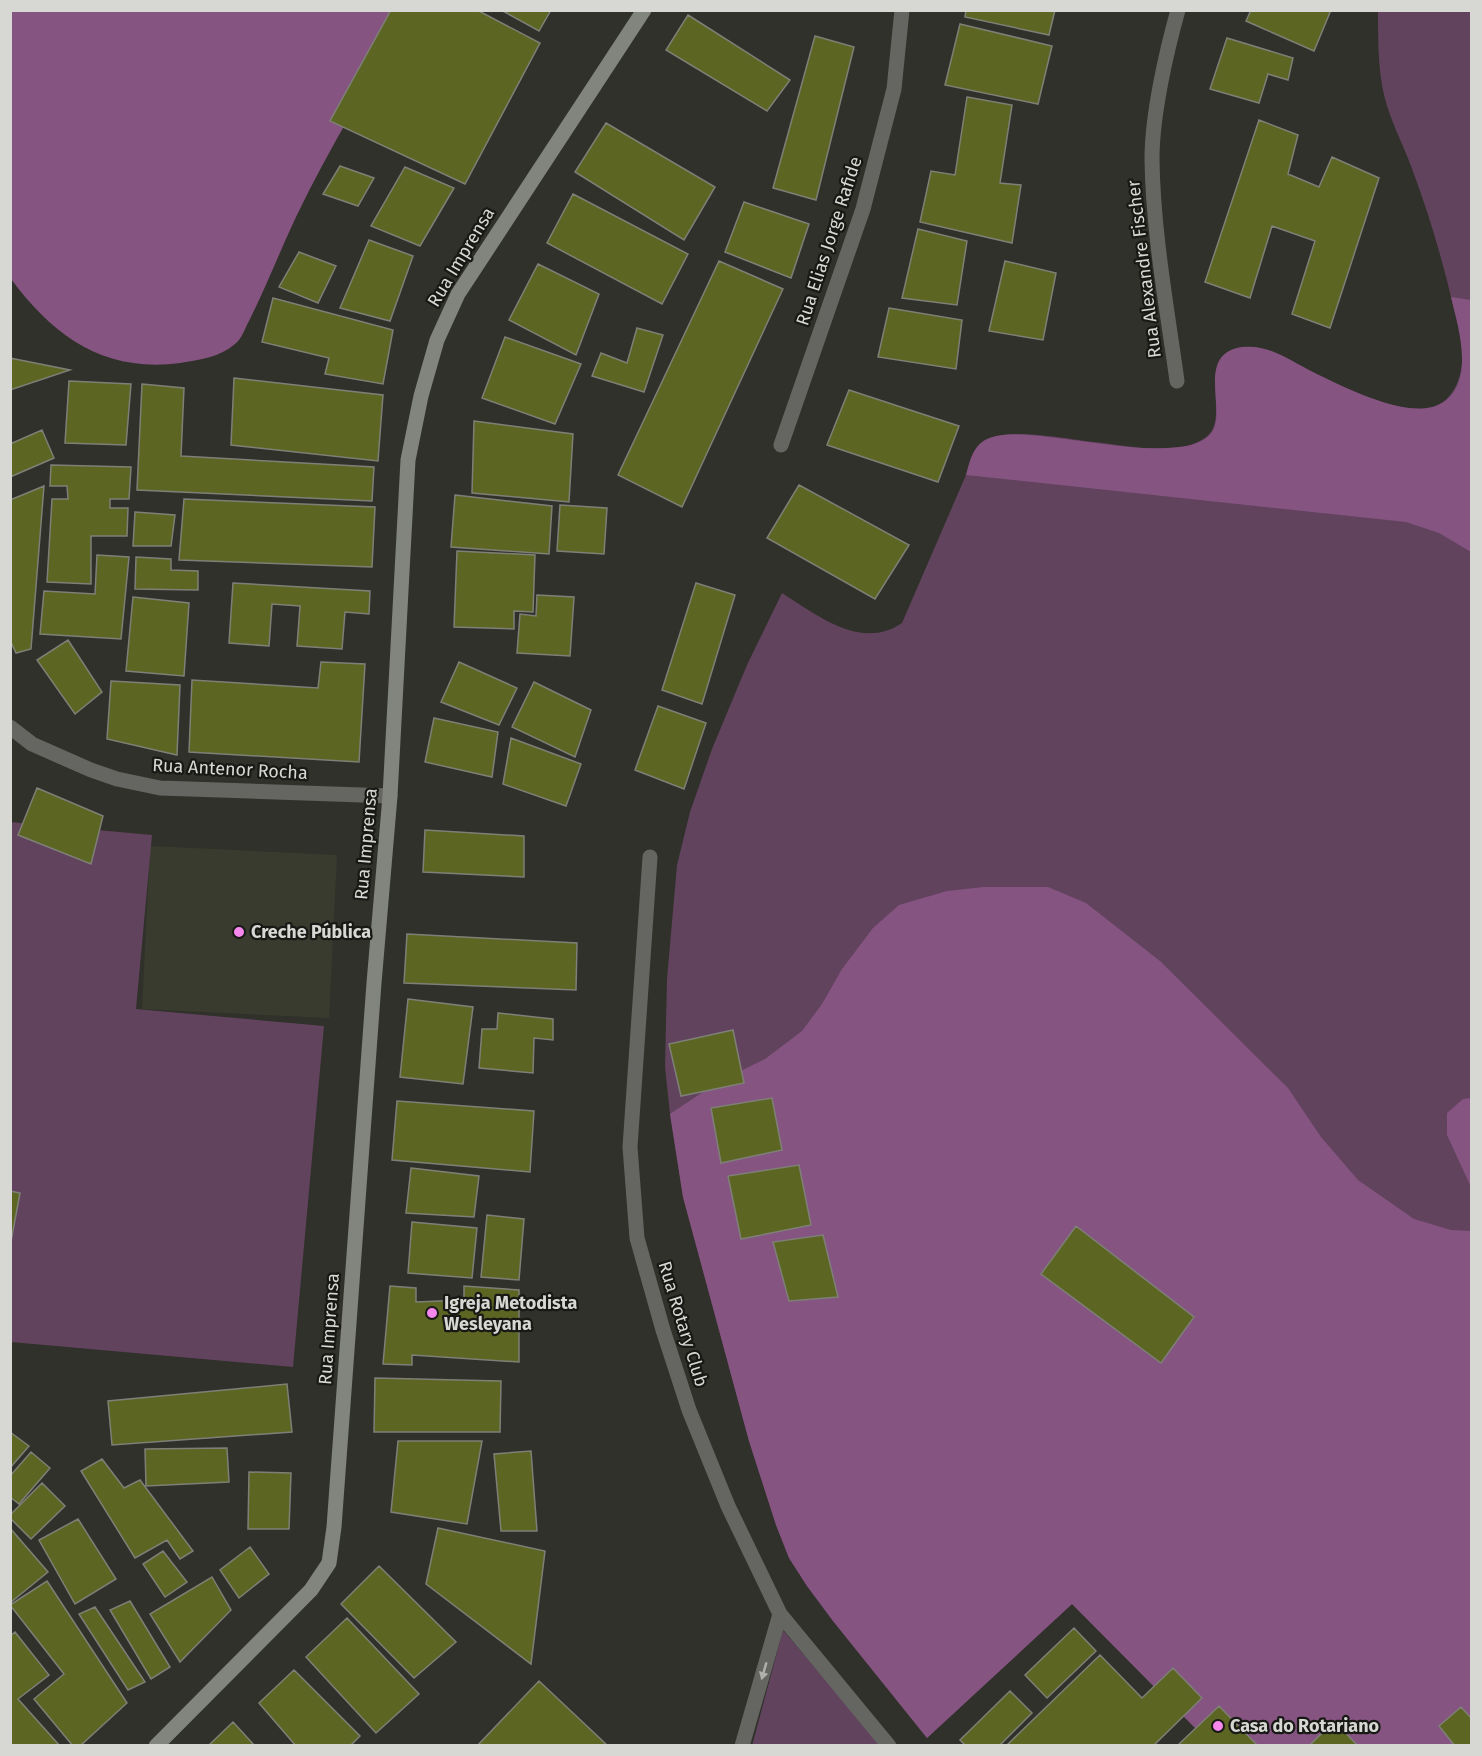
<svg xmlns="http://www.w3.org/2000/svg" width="1482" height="1756" viewBox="0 0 1482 1756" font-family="'Fira Sans',sans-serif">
  <rect width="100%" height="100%" fill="#30312a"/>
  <path fill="#393b2e" d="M 150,846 L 337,855 L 329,1018 L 142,1009 Z"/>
  <path fill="#61435e" d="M 1378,11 L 1471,11 L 1472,1733 L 1212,1745 L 1072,1604 L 927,1738 L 833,1621 L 807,1586 L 789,1558 L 776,1525 L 749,1441 L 683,1197 L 670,1114 L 665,1067 L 667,979 L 677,865 L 690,812 L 712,749 L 747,665 L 782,593 C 817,615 861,651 902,623 L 966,475 C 969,464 971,452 980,444 C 1003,425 1066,439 1094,442 C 1126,445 1179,458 1206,437 C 1234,417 1188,347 1250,347 C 1272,347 1291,361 1310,371 C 1337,385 1393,411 1423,409 C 1456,407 1465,371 1462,344 C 1461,331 1456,318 1453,305 C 1442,258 1428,211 1411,166 C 1402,142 1390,120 1384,95 C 1378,69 1378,38 1378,11 Z
    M 10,822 L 152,835 L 136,1009 L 324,1026 L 293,1367 L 11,1342 Z
    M 783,1630 L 880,1745 L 752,1746 Z"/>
  <path fill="#855481" d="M 11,11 L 411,11 C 372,79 330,146 296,217 C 280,251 266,287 249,321 C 245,328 242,339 235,344 C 220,357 200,360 180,363 C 105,373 54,337 11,279 Z
    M 1451,297 L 1471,300 L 1471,552 L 1439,533 L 1406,522 L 966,475 C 970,462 972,448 985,440 C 1003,431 1029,435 1048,437 C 1091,441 1136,452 1179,447 C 1190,446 1205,442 1212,432 C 1227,410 1195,354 1242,347 C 1269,344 1290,361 1313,372 C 1344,387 1410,422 1442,403 C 1476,382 1458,327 1451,297 Z
    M 984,887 L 1048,887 L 1086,903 L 1160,961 L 1288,1088 L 1321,1137 L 1358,1180 L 1414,1219 L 1451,1230 L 1471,1231 L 1471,1733 L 1457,1746 L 1212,1745 L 1072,1604 L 927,1738 L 833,1621 L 807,1586 L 789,1558 L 776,1525 L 749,1441 L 683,1197 L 670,1114 L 718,1082 L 765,1059 L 802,1031 L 822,1004 L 842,969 L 873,928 L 899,905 L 947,891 Z
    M 1471,1098 L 1472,1098 L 1471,1187 L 1447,1135 L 1447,1113 L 1463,1099 Z"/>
  <path fill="#5d6522" stroke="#7e8077" stroke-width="1.5" d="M 391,10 L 477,10 L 540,43 L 465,184 L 330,121 Z
    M 501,10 L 551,10 L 539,31 Z
    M 966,10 L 1055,10 L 1049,35 L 965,17 Z
    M 1251,10 L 1331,10 L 1314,51 L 1246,21 Z
    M 688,15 L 790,80 L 767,111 L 666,50 Z
    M 960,24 L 1052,46 L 1038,104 L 945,85 Z
    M 815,36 L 854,47 L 816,200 L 773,188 Z
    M 1227,38 L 1293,58 L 1288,80 L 1268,74 L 1259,103 L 1210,89 Z
    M 967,97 L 1012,105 L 1000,183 L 1021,185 L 1012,243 L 920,222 L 931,171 L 955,175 Z
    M 1259,120 L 1298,135 L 1288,174 L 1319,187 L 1332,157 L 1379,178 L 1330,328 L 1292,314 L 1315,241 L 1272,226 L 1250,298 L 1205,282 Z
    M 606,123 L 715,187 L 684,240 L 575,172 Z
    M 340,166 L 374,178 L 358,206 L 323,194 Z
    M 405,167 L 454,188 L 420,246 L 371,226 Z
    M 573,194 L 688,254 L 662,304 L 547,243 Z
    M 744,202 L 809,224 L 791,278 L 725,252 Z
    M 918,229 L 967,241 L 957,305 L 902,298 Z
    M 369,240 L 413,256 L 390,321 L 340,308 Z
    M 299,252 L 336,266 L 318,303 L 279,287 Z
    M 719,261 L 783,289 L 682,507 L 618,475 Z
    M 1005,261 L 1056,273 L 1043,340 L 989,331 Z
    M 538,264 L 599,294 L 576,355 L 509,320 Z
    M 273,298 L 393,330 L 383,384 L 325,374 L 329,358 L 262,342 Z
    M 889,308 L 962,320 L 956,369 L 878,357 Z
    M 637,328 L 663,335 L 644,392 L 592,376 L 601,353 L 627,363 Z
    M 505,337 L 581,364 L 555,424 L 482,398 Z
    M 10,358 L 70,370 L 10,390 Z
    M 234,378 L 383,395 L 378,461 L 231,445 Z
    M 69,381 L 131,384 L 126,445 L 65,443 Z
    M 142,384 L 184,388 L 181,456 L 374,467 L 372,501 L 137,490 Z
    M 849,390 L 959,426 L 938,482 L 827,445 Z
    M 474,421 L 573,434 L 569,502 L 472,493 Z
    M 42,430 L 54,458 L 10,477 L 10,444 Z
    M 51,465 L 131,467 L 129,499 L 110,499 L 110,508 L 128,508 L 127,536 L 91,536 L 91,584 L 47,582 L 52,499 L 68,499 L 67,486 L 50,486 Z
    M 799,485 L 909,545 L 875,599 L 767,538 Z
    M 44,486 L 31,649 L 16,653 L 10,640 L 10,500 Z
    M 455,495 L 552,506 L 549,554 L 451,547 Z
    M 184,499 L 375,507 L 372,567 L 179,560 Z
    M 560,505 L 607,508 L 604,554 L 557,551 Z
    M 135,512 L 175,515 L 171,546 L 133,546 Z
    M 457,551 L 535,555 L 533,612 L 514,611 L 514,629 L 454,627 Z
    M 97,555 L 129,557 L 121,639 L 40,634 L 44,591 L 95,594 Z
    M 136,557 L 171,559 L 171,570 L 198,571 L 198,590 L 135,589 Z
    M 233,583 L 370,591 L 369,614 L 345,612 L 342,649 L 297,646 L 300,606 L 272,604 L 269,646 L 229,643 Z
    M 696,583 L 735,595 L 702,704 L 662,690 Z
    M 537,595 L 574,597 L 570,656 L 517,653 L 520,614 L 536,616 Z
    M 133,597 L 189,603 L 184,676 L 126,671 Z
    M 68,640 L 102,692 L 75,714 L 37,660 Z
    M 321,662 L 365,664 L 359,762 L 189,752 L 192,680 L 318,688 Z
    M 459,662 L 517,688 L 499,725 L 441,702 Z
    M 111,681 L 180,685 L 177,755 L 107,739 Z
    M 534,682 L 591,710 L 575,757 L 512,727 Z
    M 658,706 L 706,723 L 684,789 L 635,770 Z
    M 434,718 L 498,732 L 492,777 L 425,762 Z
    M 511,738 L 581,764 L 566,806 L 503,784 Z
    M 37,788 L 103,816 L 91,864 L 18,835 Z
    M 425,830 L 524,836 L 524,877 L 423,872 Z
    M 407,934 L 577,943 L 576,990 L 404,983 Z
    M 408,999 L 473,1007 L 463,1084 L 400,1077 Z
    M 498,1013 L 553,1019 L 553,1040 L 534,1038 L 533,1073 L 479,1068 L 482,1029 L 497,1029 Z
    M 733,1030 L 744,1083 L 681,1096 L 669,1044 Z
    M 772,1098 L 782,1150 L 721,1163 L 711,1108 Z
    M 397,1101 L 534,1111 L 530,1172 L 392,1160 Z
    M 799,1165 L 811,1225 L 741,1239 L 728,1176 Z
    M 411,1168 L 479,1176 L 474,1217 L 406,1213 Z
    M 10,1191 L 20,1193 L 10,1247 Z
    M 487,1215 L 524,1219 L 519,1280 L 481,1277 Z
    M 412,1222 L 477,1228 L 472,1278 L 408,1273 Z
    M 1076,1226 L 1194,1317 L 1161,1363 L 1041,1274 Z
    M 823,1235 L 838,1297 L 789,1301 L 773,1242 Z
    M 390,1286 L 416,1288 L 416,1302 L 464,1300 L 464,1286 L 519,1290 L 519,1362 L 412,1355 L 412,1365 L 383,1364 Z
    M 375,1378 L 501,1381 L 500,1432 L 374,1432 Z
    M 287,1384 L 292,1432 L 112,1445 L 108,1401 Z
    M 10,1432 L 29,1446 L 10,1468 Z
    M 398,1441 L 482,1441 L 467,1524 L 391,1512 Z
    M 227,1448 L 229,1482 L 146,1486 L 145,1449 Z
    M 531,1451 L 537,1531 L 501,1531 L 494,1454 Z
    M 31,1452 L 50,1468 L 19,1504 L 10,1497 L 10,1476 Z
    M 102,1459 L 124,1488 L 140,1480 L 193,1551 L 180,1559 L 167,1540 L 135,1558 L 81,1471 Z
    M 249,1472 L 291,1473 L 289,1529 L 248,1529 Z
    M 42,1483 L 65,1506 L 31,1539 L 10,1518 L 10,1515 Z
    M 78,1519 L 116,1579 L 75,1604 L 39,1540 Z
    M 10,1528 L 48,1572 L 10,1603 Z
    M 438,1528 L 545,1551 L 531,1664 L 426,1584 Z
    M 250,1547 L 269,1574 L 239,1598 L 220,1570 Z
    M 163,1551 L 187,1582 L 165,1597 L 143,1564 Z
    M 379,1566 L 456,1642 L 414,1678 L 341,1604 Z
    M 212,1577 L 231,1610 L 180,1662 L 150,1614 Z
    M 47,1581 L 127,1703 L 80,1746 L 73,1746 L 34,1699 L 64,1674 L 10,1605 Z
    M 130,1601 L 170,1667 L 151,1679 L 110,1610 Z
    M 95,1607 L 145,1682 L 128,1690 L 79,1614 Z
    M 347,1618 L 419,1694 L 376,1733 L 306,1657 Z
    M 1074,1628 L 1096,1651 L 1047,1698 L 1025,1675 Z
    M 15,1632 L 49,1675 L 18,1699 L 60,1746 L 10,1746 L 10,1636 Z
    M 1100,1655 L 1142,1698 L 1173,1668 L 1202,1698 L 1153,1746 L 1006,1746 Z
    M 294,1670 L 360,1736 L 350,1746 L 296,1746 L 259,1703 Z
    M 539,1681 L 608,1746 L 477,1746 Z
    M 1010,1691 L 1032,1713 L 999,1746 L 966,1746 L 960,1740 Z
    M 1219,1706 L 1258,1746 L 1177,1746 Z
    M 1461,1707 L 1472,1719 L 1472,1746 L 1455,1746 L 1439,1726 Z
    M 1334,1721 L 1358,1746 L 1309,1746 Z
    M 233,1722 L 255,1746 L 208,1746 Z"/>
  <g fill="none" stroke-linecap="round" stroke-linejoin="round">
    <path stroke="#656662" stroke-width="15" d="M 1177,381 C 1167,308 1153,233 1152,159 C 1152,115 1166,53 1178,10
      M 781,445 L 863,209 L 894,89 L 902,10
      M 10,727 L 32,744 L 91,770 L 117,779 L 160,788 L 390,796
      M 650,857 L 630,1147 L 637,1238 L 663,1330 L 689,1410 L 728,1506 L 780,1614 L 889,1746
      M 742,1746 L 780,1614"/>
    <path stroke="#82847e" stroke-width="15" d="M 156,1746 L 311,1590 L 329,1563 L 334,1527 L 374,983 L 390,796 L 408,460 L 421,396 L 437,340 L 458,294 L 644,10"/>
  </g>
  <defs><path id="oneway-solid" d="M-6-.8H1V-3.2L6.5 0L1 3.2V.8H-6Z" transform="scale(1.5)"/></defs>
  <use fill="#afb0ac" href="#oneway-solid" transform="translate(764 1671) rotate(106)"/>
  <g fill="#f688ed" stroke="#181815" stroke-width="2">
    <circle cx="239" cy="932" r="6"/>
    <circle cx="432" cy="1313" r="6"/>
    <circle cx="1218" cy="1726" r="6"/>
  </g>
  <g text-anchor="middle" stroke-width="4.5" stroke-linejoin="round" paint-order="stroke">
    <g font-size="18" fill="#d7d8d4" stroke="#181815">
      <text transform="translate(829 241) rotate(-72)" y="6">Rua Elias Jorge Rafide</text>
      <text transform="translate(461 257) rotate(-59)" y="6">Rua Imprensa</text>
      <text transform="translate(1144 269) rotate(-97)" y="6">Rua Alexandre Fischer</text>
      <text transform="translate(230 769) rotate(3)" y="6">Rua Antenor Rocha</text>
      <text transform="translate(366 844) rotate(-85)" y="6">Rua Imprensa</text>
      <text transform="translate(683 1324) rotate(73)" y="6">Rua Rotary Club</text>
      <text transform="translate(329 1329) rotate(-86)" y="6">Rua Imprensa</text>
    </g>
    <g font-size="18" font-weight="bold" fill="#d7d8d4" stroke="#181815" text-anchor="start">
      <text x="251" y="938">Creche Pública</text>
      <text x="444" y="1309">Igreja Metodista<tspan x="444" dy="21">Wesleyana</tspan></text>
      <text x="1230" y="1732">Casa do Rotariano</text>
    </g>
  </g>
  <rect width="1482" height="1756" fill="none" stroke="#d7d8d4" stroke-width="24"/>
</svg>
